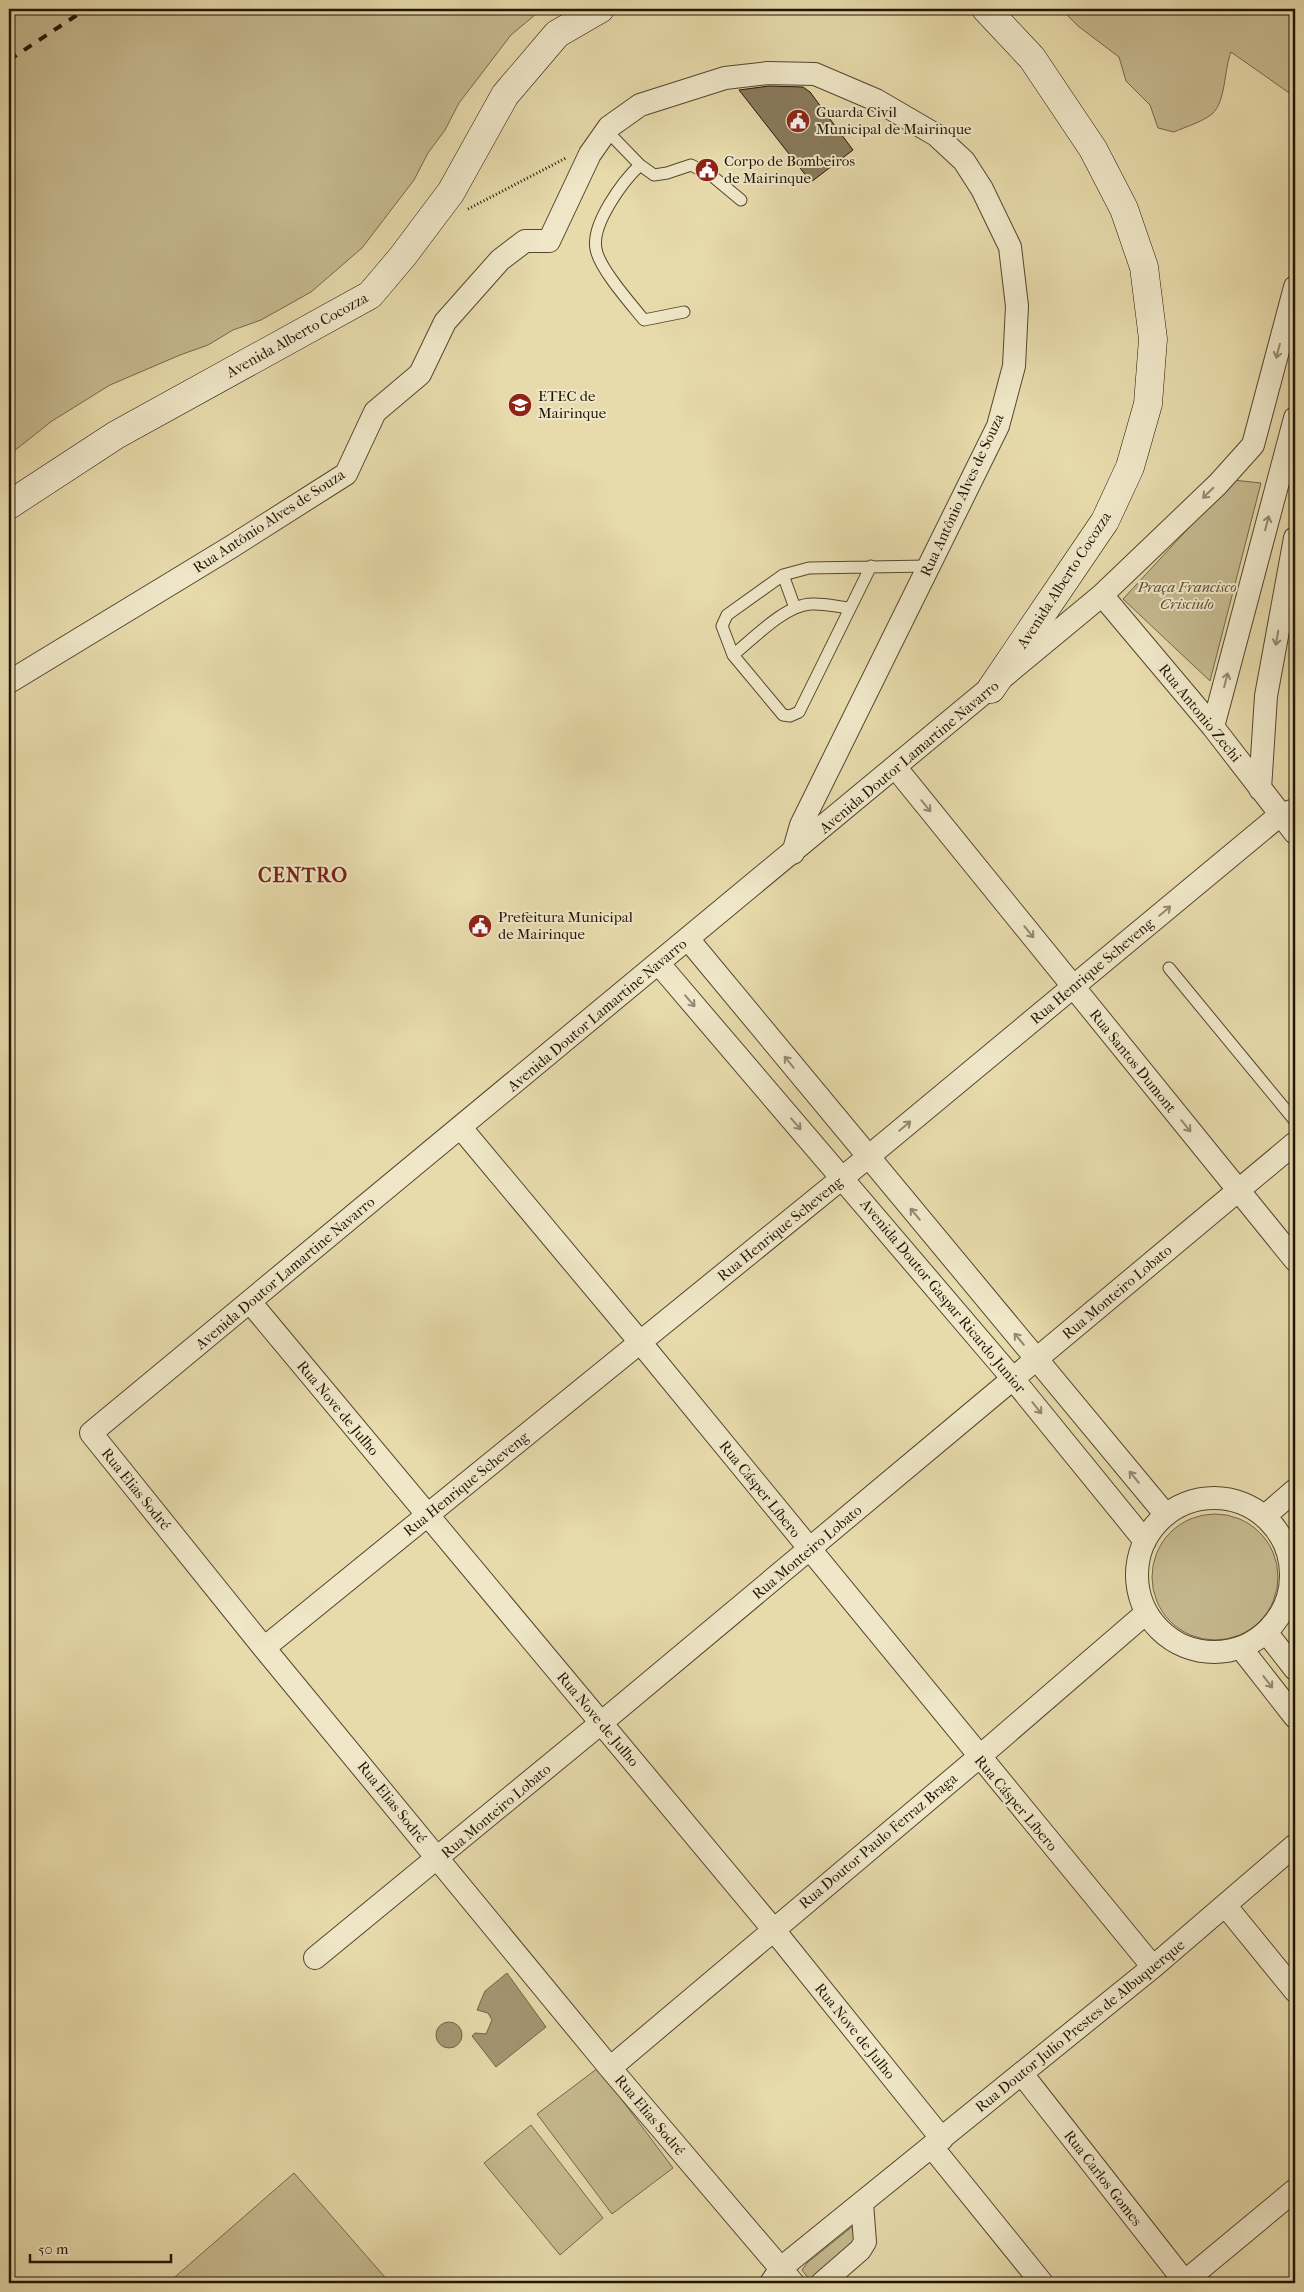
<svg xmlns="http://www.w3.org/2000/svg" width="1304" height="2292" viewBox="0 0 1304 2292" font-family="'IM FELL French Canon',serif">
  <rect width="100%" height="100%" fill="#e7daab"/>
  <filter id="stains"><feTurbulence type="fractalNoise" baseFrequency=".004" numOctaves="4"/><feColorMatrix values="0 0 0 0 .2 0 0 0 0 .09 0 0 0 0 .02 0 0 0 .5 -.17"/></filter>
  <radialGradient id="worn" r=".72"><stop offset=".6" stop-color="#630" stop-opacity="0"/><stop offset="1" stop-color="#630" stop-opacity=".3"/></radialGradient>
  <path fill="#c6b98f" stroke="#74674a" d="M 9,9 L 542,9 L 511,35 L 459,103 L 445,130 L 428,153 L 414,180 L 362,248 L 311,292 L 261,320 L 233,330 L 208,345 L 180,355 L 110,385 L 52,421 L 9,455 Z
    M 1061,9 L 1295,9 L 1295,97 L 1231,52 C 1224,69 1226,102 1212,114 C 1202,122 1185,127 1174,132 L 1158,128 L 1150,105 L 1126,81 L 1119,57 L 1078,26 Z
    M 1233,480 L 1261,483 L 1210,681 L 1123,599 Z
    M1152 1577a63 63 0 1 1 126 0a63 63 0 1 1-126 0Z
    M 598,2068 L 673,2168 L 612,2214 L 537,2114 Z
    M 531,2125 L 603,2218 L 560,2255 L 484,2163 Z
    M 294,2173 L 390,2283 L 168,2283 Z
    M 858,2222 L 857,2246 L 812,2283 L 802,2270 L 807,2263 Z"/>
  <path fill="#a49773" stroke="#706347" d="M 507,1973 L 546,2027 L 496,2067 L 472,2036 L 475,2033 L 486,2034 L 492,2020 L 488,2013 L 477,2010 L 485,1991 Z
    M436 2035a13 13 0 1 1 26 0a13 13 0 1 1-26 0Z"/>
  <path fill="#897b5c" stroke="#231506" d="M 769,86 L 803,87 L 810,92 L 853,150 L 811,182 L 739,90 Z"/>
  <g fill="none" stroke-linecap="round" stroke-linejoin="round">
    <g stroke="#54462f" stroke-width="13">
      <path id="lane" d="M 607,131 L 640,165 C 623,181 591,224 596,249 C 599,268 631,304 644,320 L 684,312
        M 640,165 L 654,175 L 667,173 L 691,165 L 711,175 L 741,200
        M 871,566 L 799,712 L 790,716 L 783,715 L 733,655 L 722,626 L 727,615 L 783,575 L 809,568 L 928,566
        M 783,575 L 795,608
        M 733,655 C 753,639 785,605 811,604 C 824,603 838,607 850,608
        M 1169,968 L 1295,1121"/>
    </g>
    <g stroke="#54462f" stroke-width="24">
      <path id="street" d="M 1102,595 L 1213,727 L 1295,833
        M 9,682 L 231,547 L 346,474 L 375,412 L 420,374 L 445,322 L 500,260 L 525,241 L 549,241 L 590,154 L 609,127 L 640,105 L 725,78 L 768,73 L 815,74 L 876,100 L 936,135 L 964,161 L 982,189 L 1010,247 L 1017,306 L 1014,366 L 998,426 L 801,825 L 793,853
        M 1213,727 L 1295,418
        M 896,768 L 1295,1260
        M 1260,789 L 1266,696 L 1295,538
        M 688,939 L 1166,1515
        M 659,964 L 1014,1380 L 1145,1541
        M 461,1128 L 640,1342 L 1153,1967
        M 250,1302 L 773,1929 L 942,2139
        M1137 1575a77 77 0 1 1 154 0a77 77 0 1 1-154 0Z
        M 1265,1516 L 1295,1490
        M 1266,1632 L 1295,1669
        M 264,1648 L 868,1157 L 1280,815 L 1295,810
        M 1241,1648 L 1295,1717
        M 1225,1905 L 1295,1991
        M 315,1958 L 601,1723 L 1295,1143
        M 610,2068 L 979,1757 L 1146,1613
        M 1022,2074 L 1185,2282
        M 932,2147 L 1042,2283
        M 771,2283 L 781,2268 L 1153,1967 L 1295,1845
        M 793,2283 L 610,2068 L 264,1648 L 91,1433 L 1102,595 L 1218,484 L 1253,445 L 1295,287
        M 822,2283 L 860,2250 L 865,2242 L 862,2203
        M 1183,2283 L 1295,2190"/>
    </g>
    <g stroke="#231506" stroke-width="29">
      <path id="secondary" d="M 986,9 L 1032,58 L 1093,149 L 1124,209 L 1144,267 L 1153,339 L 1148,404 L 1130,467 L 1105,521 L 991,689
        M 9,505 L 116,435 L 370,295 L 403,256 L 451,192 L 505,95 L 557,34 L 600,9"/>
    </g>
    <path stroke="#231506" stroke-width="3" stroke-dasharray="1 2.5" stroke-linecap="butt" d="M 468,209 L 566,158"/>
    <use href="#lane" stroke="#efe7c8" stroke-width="11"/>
    <use href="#street" stroke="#efe7c8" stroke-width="22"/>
    <use href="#secondary" stroke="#efe7c8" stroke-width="28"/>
    <path stroke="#231506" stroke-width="4" stroke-dasharray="9 9" stroke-linecap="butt" d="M 9,60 L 86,9"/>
  </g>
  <defs><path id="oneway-shaft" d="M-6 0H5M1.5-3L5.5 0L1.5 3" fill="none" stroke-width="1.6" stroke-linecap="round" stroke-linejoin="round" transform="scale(1.25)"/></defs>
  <g stroke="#938871">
    <use href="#oneway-shaft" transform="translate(1278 351) rotate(105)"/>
    <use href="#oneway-shaft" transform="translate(1208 493) rotate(136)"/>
    <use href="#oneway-shaft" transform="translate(1267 523) rotate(-75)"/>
    <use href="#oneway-shaft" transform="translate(1277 638) rotate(100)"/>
    <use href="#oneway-shaft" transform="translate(1226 680) rotate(-75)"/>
    <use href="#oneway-shaft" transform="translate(926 806) rotate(51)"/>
    <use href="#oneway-shaft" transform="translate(1165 911) rotate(-40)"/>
    <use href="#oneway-shaft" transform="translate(1029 932) rotate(51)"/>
    <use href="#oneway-shaft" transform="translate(690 1001) rotate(49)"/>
    <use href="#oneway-shaft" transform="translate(789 1062) rotate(-129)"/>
    <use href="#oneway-shaft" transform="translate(796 1124) rotate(49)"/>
    <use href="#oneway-shaft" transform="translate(905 1126) rotate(-40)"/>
    <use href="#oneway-shaft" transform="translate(1186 1126) rotate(51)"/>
    <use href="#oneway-shaft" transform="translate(915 1214) rotate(-130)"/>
    <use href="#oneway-shaft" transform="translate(1019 1339) rotate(-130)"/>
    <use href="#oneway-shaft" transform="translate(1037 1408) rotate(51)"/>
    <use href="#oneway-shaft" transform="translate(1134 1477) rotate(-130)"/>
    <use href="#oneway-shaft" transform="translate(1268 1682) rotate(52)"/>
  </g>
  <defs>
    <g id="civic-disc" transform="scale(1.25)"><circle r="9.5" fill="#8f2418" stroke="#efe7c8"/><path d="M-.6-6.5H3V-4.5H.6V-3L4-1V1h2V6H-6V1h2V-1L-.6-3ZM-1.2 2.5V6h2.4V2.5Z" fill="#fff"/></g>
    <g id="university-disc" transform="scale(1.25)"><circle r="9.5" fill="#8f2418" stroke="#efe7c8"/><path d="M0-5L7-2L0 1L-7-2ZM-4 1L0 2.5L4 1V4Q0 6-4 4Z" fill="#fff"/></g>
  </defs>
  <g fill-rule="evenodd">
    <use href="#civic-disc" x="798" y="121"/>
    <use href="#civic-disc" x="707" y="170"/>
    <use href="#university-disc" x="520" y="405"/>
    <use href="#civic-disc" x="480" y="926"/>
  </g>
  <g text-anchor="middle" stroke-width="4" stroke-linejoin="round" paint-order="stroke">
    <g font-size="15" fill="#231506" stroke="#efe7c8" text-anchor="start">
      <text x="816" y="117">Guarda Civil<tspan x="816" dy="17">Municipal de Mairinque</tspan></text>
      <text x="724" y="166">Corpo de Bombeiros<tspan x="724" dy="17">de Mairinque</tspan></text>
      <text x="538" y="401">ETEC de<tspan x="538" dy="17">Mairinque</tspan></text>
      <text x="498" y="922">Prefeitura Municipal<tspan x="498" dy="17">de Mairinque</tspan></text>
    </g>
    <g font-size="15" fill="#231506" stroke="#efe7c8">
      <text transform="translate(297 335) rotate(-29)" y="5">Avenida Alberto Cocozza</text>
      <text transform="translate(962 495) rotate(-65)" y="5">Rua Antônio Alves de Souza</text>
      <text transform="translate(269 521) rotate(-33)" y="5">Rua Antônio Alves de Souza</text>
      <text transform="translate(1064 580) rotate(-57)" y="5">Avenida Alberto Cocozza</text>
      <text transform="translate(1200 713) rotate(51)" y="5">Rua Antonio Zechi</text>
      <text transform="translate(909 757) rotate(-40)" y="5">Avenida Doutor Lamartine Navarro</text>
      <text transform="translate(1092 971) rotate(-40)" y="5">Rua Henrique Scheveng</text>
      <text transform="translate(597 1015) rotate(-40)" y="5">Avenida Doutor Lamartine Navarro</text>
      <text transform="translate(1133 1061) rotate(51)" y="5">Rua Santos Dumont</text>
      <text transform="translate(780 1229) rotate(-39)" y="5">Rua Henrique Scheveng</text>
      <text transform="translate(285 1273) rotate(-40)" y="5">Avenida Doutor Lamartine Navarro</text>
      <text transform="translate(1117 1292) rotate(-40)" y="5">Rua Monteiro Lobato</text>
      <text transform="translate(943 1296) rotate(50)" y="5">Avenida Doutor Gaspar Ricardo Junior</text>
      <text transform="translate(338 1408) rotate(50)" y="5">Rua Nove de Julho</text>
      <text transform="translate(466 1484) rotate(-39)" y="5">Rua Henrique Scheveng</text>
      <text transform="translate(136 1489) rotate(51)" y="5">Rua Elias Sodré</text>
      <text transform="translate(760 1489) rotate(51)" y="5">Rua Cásper Líbero</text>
      <text transform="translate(807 1552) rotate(-40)" y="5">Rua Monteiro Lobato</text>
      <text transform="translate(598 1719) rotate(50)" y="5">Rua Nove de Julho</text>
      <text transform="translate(392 1802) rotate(51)" y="5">Rua Elias Sodré</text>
      <text transform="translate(1016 1803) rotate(50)" y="5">Rua Cásper Líbero</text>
      <text transform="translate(496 1811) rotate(-40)" y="5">Rua Monteiro Lobato</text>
      <text transform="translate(878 1841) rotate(-40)" y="5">Rua Doutor Paulo Ferraz Braga</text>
      <text transform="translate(1080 2026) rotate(-39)" y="5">Rua Doutor Julio Prestes de Albuquerque</text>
      <text transform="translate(855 2031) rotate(51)" y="5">Rua Nove de Julho</text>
      <text transform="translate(650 2115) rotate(50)" y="5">Rua Elias Sodré</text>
      <text transform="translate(1103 2178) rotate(52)" y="5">Rua Carlos Gomes</text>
    </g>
    <g font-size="15" font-style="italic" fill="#5c4e36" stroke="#efe7c8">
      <text x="1187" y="592">Praça Francisco<tspan x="1187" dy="17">Crisciulo</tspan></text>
    </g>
    <g font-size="20" font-weight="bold" letter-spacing="1" fill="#7a1f14" stroke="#efe7c8">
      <text x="303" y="882">CENTRO</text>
    </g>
  </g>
  <rect width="1304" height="2292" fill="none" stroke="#e7daab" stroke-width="30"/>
  <rect x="10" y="10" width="1284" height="2272" fill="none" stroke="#231506" stroke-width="2.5"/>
  <rect x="15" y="15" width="1274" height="2262" fill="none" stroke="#231506"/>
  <path d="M30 2254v8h141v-8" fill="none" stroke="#231506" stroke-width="2.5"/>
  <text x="38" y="2254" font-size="15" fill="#231506" stroke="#efe7c8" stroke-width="4" paint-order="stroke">50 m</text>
  <rect width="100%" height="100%" filter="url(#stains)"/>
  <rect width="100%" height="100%" fill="url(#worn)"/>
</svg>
